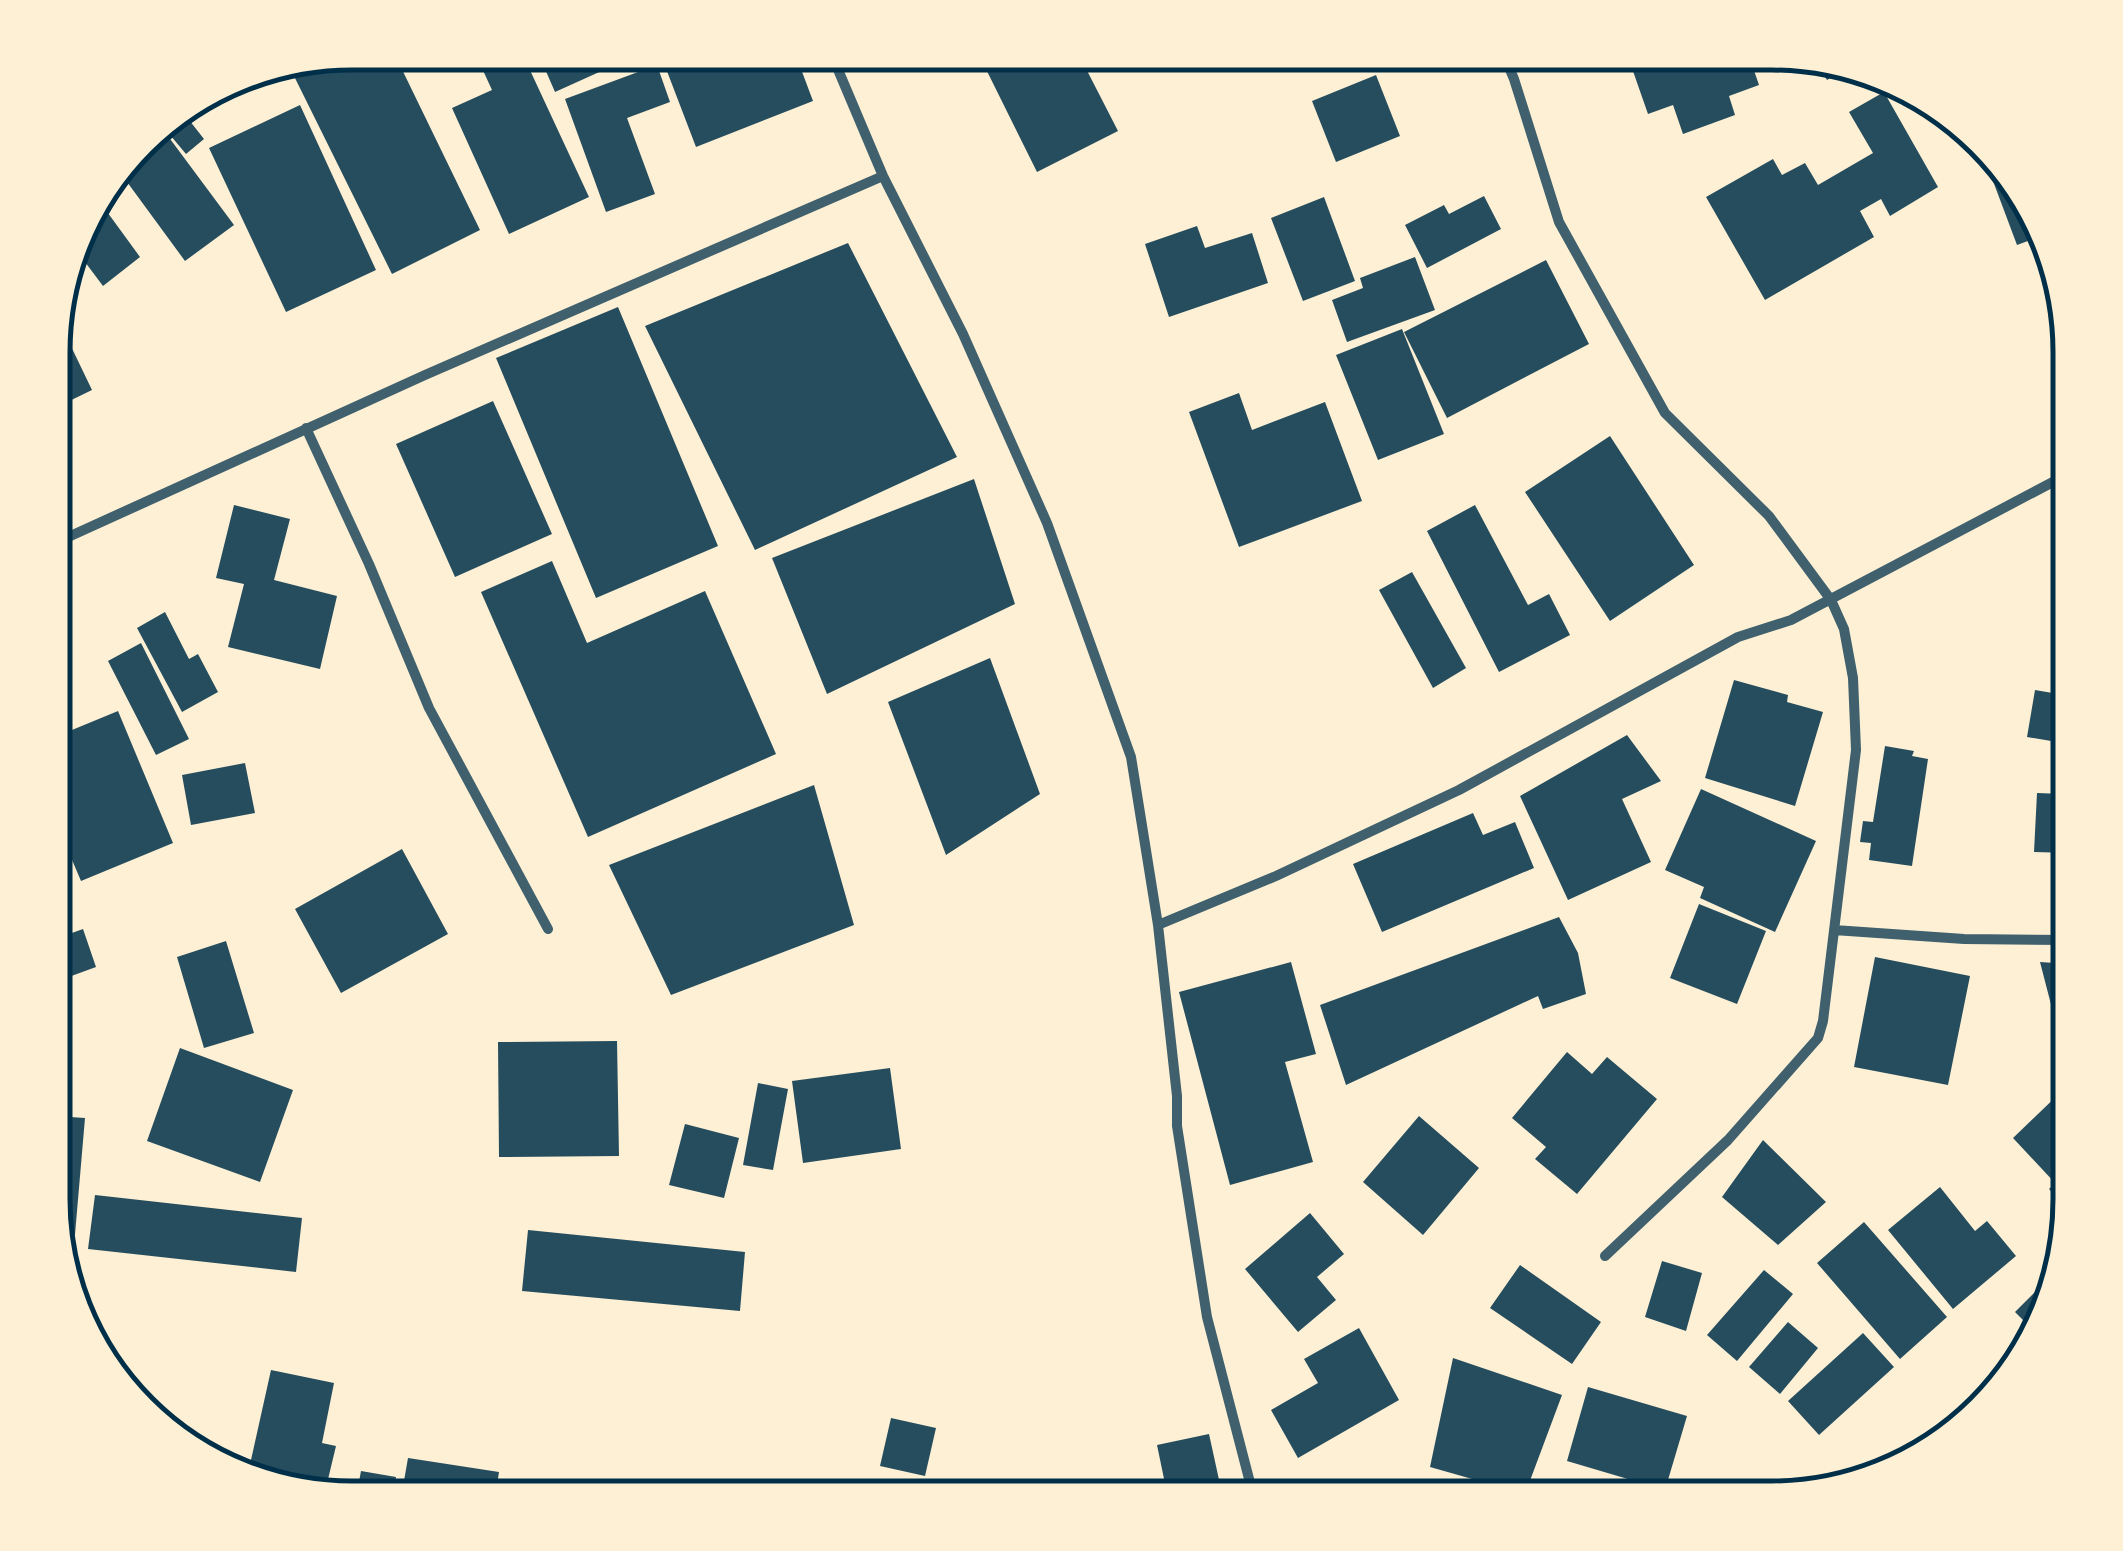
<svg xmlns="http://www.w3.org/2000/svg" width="2123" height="1551" viewBox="0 0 2123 1551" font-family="'Space Grotesk',sans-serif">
  <rect width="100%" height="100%" fill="#fdf0d5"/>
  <path fill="#264d5e" d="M 352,52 L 394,53 L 480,230 L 392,274 L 293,74 L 328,57 Z
    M 475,53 L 522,53 L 589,197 L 509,234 L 452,108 L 492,90 Z
    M 538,53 L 599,53 L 606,69 L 555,92 Z
    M 608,53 L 648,53 L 615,68 Z
    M 700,53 L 795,53 L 813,101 L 696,147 L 665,66 Z
    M 978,53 L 1078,53 L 1118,131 L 1037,172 Z
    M 1162,53 L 1205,53 L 1167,67 Z
    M 1748,53 L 1759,85 L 1729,96 L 1735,115 L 1683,134 L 1673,105 L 1648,114 L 1627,54 Z
    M 1814,59 L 1849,67 L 1827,80 Z
    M 657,65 L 670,102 L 627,118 L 655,194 L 606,212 L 565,99 Z
    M 267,67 L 194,114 L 190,106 L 255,69 Z
    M 1376,75 L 1400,136 L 1336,162 L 1312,101 Z
    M 1884,92 L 1938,187 L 1890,216 L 1881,199 L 1860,211 L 1874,237 L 1765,300 L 1706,197 L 1773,159 L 1782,175 L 1805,163 L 1818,185 L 1873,153 L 1849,112 Z
    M 300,105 L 376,270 L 286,312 L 209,148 Z
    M 182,111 L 204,139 L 186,154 L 160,123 Z
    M 159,124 L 234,225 L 185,261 L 119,171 Z
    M 1993,163 L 2039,219 L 2044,235 L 2017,245 L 1987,165 Z
    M 1484,196 L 1501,229 L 1427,268 L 1405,225 L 1444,205 L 1449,214 Z
    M 1324,197 L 1355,281 L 1303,301 L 1271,218 Z
    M 97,198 L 140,257 L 103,286 L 76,250 Z
    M 1197,226 L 1205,248 L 1252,233 L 1268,283 L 1169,317 L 1145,244 Z
    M 848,243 L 957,457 L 755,550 L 645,326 Z
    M 1415,257 L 1435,310 L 1347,342 L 1332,300 L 1363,288 L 1360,278 Z
    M 1546,260 L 1589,344 L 1447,418 L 1404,332 Z
    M 618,307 L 718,546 L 596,598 L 496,358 Z
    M 55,313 L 92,390 L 55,408 Z
    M 1402,329 L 1444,434 L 1378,460 L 1336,355 Z
    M 1239,393 L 1252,430 L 1325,402 L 1362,501 L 1239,547 L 1189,412 Z
    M 493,401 L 552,534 L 455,577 L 396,444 Z
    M 1610,436 L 1694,565 L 1610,621 L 1525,492 Z
    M 974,479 L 1015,604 L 827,694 L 772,558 Z
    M 234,505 L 290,519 L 274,580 L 337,596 L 320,669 L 228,647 L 244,584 L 216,578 Z
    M 1475,505 L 1528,605 L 1549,594 L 1570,635 L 1499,672 L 1427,531 Z
    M 552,561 L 587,643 L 705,591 L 776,754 L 588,837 L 481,592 Z
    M 1412,572 L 1466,668 L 1433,688 L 1379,590 Z
    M 165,612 L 189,659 L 198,654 L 218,692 L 182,712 L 137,628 Z
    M 141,643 L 189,739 L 156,755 L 108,661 Z
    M 990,658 L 1040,794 L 946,855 L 888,702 Z
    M 1734,680 L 1788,695 L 1787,702 L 1823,712 L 1795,806 L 1705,778 Z
    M 2035,690 L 2070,696 L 2070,758 L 2060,756 L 2063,743 L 2027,737 Z
    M 118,711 L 173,843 L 81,881 L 55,820 L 55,737 Z
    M 1627,735 L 1661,781 L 1622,799 L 1651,862 L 1568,900 L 1520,796 Z
    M 1885,746 L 1914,751 L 1912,756 L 1928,759 L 1912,866 L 1869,860 L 1871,843 L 1860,842 L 1863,821 L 1873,822 Z
    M 245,763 L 255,813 L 191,825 L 182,775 Z
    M 814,785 L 854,925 L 671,995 L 609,865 Z
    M 2062,787 L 2070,787 L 2070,853 L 2034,852 L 2037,793 L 2063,794 Z
    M 1701,789 L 1816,841 L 1775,932 L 1700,898 L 1704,887 L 1665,870 Z
    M 1473,813 L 1483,835 L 1515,822 L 1534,868 L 1382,932 L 1353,864 Z
    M 402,849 L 448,934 L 341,993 L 295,909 Z
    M 1699,904 L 1766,931 L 1737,1004 L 1670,978 Z
    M 1559,917 L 1578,953 L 1586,994 L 1543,1009 L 1538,996 L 1346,1085 L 1320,1005 Z
    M 83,929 L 96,967 L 55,982 L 55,939 Z
    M 226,941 L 254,1033 L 204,1048 L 177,957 Z
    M 1875,957 L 1970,976 L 1948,1085 L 1854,1067 Z
    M 1291,962 L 1316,1054 L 1285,1062 L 1313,1162 L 1230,1185 L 1179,992 Z
    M 2040,962 L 2070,964 L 2070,1074 L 2069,1074 Z
    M 617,1041 L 619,1156 L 499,1157 L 498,1042 Z
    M 180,1048 L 293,1090 L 260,1182 L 147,1141 Z
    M 1567,1052 L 1592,1074 L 1607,1057 L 1657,1099 L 1577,1194 L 1535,1159 L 1546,1147 L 1512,1118 Z
    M 890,1068 L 901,1149 L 803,1163 L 792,1081 Z
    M 758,1083 L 788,1089 L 773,1170 L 743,1165 Z
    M 2066,1087 L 2070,1091 L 2070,1212 L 2049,1189 L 2055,1183 L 2013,1138 Z
    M 55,1116 L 85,1118 L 74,1246 L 57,1245 L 55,1237 Z
    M 1419,1116 L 1479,1168 L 1423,1235 L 1363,1182 Z
    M 685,1124 L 739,1138 L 724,1198 L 669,1185 Z
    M 1763,1140 L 1826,1202 L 1778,1245 L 1722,1197 Z
    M 1940,1187 L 1975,1231 L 1987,1221 L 2016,1256 L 1953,1309 L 1888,1230 Z
    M 95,1195 L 302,1218 L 296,1272 L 88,1249 Z
    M 1310,1213 L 1344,1254 L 1317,1277 L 1336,1300 L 1298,1332 L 1245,1269 Z
    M 1864,1222 L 1947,1317 L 1900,1359 L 1817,1263 Z
    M 528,1230 L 745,1252 L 740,1311 L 522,1291 Z
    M 1662,1261 L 1702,1273 L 1686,1331 L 1645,1317 Z
    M 1520,1265 L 1601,1322 L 1572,1364 L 1490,1308 Z
    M 2060,1267 L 2054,1296 L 2035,1332 L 2015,1312 Z
    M 1764,1270 L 1793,1294 L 1737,1361 L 1707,1335 Z
    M 1788,1322 L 1818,1348 L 1780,1394 L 1749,1367 Z
    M 1359,1328 L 1399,1400 L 1298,1458 L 1271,1410 L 1318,1383 L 1304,1359 Z
    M 1863,1333 L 1894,1367 L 1819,1435 L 1788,1401 Z
    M 1453,1358 L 1562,1395 L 1525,1494 L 1430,1467 Z
    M 271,1370 L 334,1383 L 322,1443 L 336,1446 L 324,1496 L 247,1478 Z
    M 1588,1387 L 1687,1416 L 1665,1490 L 1567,1461 Z
    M 891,1418 L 936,1428 L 925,1476 L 880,1466 Z
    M 1209,1434 L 1223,1498 L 1168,1498 L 1157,1445 Z
    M 408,1458 L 499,1472 L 495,1498 L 401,1498 Z
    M 361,1471 L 396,1477 L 392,1498 L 356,1498 Z"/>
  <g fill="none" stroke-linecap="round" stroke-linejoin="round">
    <path stroke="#3f606c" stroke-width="10" d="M 831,53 L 883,176 L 963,334 L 1047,523 L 1131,757 L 1158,925 L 1177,1096 L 1177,1126 L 1207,1317 L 1254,1498
      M 1503,53 L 1514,79 L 1559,222 L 1665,413 L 1769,516 L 1831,600 L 1844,629 L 1853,678 L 1856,750 L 1823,1021 L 1818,1038 L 1728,1140 L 1605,1256
      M 306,428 L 369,564 L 429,708 L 548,929
      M 55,543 L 425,375 L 883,176
      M 1158,925 L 1276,876 L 1459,790 L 1738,637 L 1791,620 L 2070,473
      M 1834,930 L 1964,939 L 2070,940"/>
  </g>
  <path d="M0 0H2123V1551H0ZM352 70H1771A282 282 0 0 1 2053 352V1199A282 282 0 0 1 1771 1481H352A282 282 0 0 1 70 1199V352A282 282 0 0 1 352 70Z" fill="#fdf0d5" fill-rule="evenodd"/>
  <path fill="none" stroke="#003049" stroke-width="5" d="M352 70H1771A282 282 0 0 1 2053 352V1199A282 282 0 0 1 1771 1481H352A282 282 0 0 1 70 1199V352A282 282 0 0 1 352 70Z"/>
</svg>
